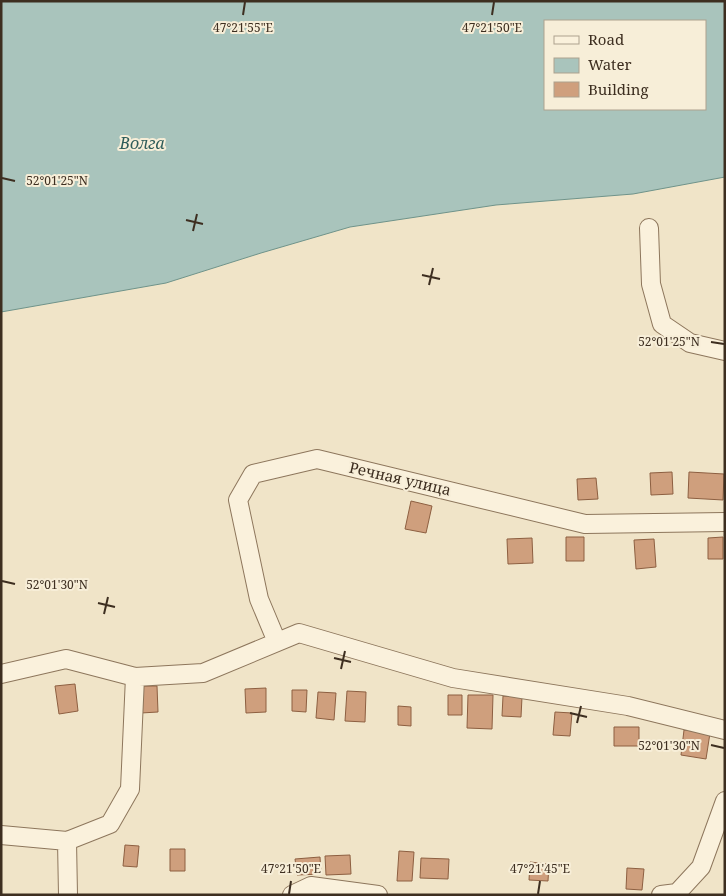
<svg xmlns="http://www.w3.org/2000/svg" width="726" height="896" viewBox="0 0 726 896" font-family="'Noto Serif',serif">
  <rect width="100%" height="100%" fill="#f0e4c8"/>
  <path fill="#a9c4bc" stroke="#6f938a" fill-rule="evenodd" d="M 1,1 L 725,1 L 725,177 L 633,194 L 496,205 L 350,227 L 261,253 L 166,283 L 1,312 ZM 545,21 L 705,21 L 705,109 L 545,109 Z"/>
  <path fill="#cf9f7d" stroke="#8d5f41" d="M 672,472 L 673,494 L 651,495 L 650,473 Z
    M 689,472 L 724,474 L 723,500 L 688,498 Z
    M 596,478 L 598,499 L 578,500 L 577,479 Z
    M 411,501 L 432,506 L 426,533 L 405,529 Z
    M 566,537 L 584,537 L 584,561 L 566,561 Z
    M 723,537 L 723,559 L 708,559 L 708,538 Z
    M 532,538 L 533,563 L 508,564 L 507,539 Z
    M 654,539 L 656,567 L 636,569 L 634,540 Z
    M 75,684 L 78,711 L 59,714 L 55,686 Z
    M 140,686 L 157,686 L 158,712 L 141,713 Z
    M 266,688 L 266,712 L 246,713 L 245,689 Z
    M 292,690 L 307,690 L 306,712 L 292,711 Z
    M 347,691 L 366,692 L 365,722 L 345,721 Z
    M 318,692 L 336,693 L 334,720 L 316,718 Z
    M 448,695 L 462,695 L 462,715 L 448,715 Z
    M 468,695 L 493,695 L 492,729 L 467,728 Z
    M 503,696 L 522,697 L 521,717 L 502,716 Z
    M 398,706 L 411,707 L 411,726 L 398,725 Z
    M 555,712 L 572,713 L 570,736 L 553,735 Z
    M 614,727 L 639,727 L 639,746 L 614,746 Z
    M 684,730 L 710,733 L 706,759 L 681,755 Z
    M 125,845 L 139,846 L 137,867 L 123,866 Z
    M 170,849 L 185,849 L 185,871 L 170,871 Z
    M 399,851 L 414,852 L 412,881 L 397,881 Z
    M 350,855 L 351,874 L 326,875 L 325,856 Z
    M 320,857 L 321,874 L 297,875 L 295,859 Z
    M 421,858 L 449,859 L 448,879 L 420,878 Z
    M 530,862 L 549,864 L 548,881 L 529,880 Z
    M 627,868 L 644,869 L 642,890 L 626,889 Z"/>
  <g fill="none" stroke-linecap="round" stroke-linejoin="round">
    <g stroke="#8d765c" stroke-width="20">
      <path id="minor" d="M 649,228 L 651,284 L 662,324 L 690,343 L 725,351
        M 277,642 L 259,599 L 238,500 L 253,474 L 317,459 L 585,524 L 725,522
        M 1,674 L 66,659 L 135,677 L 203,673 L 299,633 L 453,678 L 628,706 L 725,730
        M 1,835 L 67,841
        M 68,895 L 67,841 L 110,824 L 130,789 L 135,677
        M 292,895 L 311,886 L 378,895
        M 661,895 L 677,893 L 701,867 L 725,801"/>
    </g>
    <use href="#minor" stroke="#faf1dc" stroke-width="18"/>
  </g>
  <path fill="none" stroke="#3d2e20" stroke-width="2" d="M 243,15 L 245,2M 492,15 L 494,2M 2,178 L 15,181M 186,220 L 203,224M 193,231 L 197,214M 422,275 L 440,279M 429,285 L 433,268M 711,342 L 724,344M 2,581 L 15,584M 98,603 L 115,607M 104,614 L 108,597M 334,658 L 351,662M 341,669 L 345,651M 570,713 L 587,717M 577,723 L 581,706M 711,745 L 724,748M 289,894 L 291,881M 538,894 L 540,881"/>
  <g text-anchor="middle" stroke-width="4" stroke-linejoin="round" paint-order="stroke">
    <g font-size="15" fill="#3d2e20" stroke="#f7eed8">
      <text transform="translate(400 479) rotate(13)" y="5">Речная улица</text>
    </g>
    <g font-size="16" font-style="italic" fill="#2f5d5a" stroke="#f7eed8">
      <text x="142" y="149">Волга</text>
    </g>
  </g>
  <g font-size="12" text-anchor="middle" fill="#3d2e20" stroke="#f7eed8" stroke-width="4" stroke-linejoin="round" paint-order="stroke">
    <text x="243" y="32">47°21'55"E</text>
    <text x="492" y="32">47°21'50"E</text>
    <text x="57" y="185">52°01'25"N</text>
    <text x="669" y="346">52°01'25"N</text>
    <text x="57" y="589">52°01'30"N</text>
    <text x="669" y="750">52°01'30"N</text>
    <text x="291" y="873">47°21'50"E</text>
    <text x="540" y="873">47°21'45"E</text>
  </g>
  <rect width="726" height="896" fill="none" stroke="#3d2e20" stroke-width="5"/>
  <rect x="544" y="20" width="162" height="90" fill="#f7eed8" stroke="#ada18e"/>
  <rect x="554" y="36" width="25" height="8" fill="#faf1dc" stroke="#ada18e"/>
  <text x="588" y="45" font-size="15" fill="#3d2e20">Road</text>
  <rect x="554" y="58" width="25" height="15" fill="#a9c4bc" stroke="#ada18e"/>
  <text x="588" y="70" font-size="15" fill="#3d2e20">Water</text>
  <rect x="554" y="82" width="25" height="15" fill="#cf9f7d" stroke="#ada18e"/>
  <text x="588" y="95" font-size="15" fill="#3d2e20">Building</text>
</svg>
